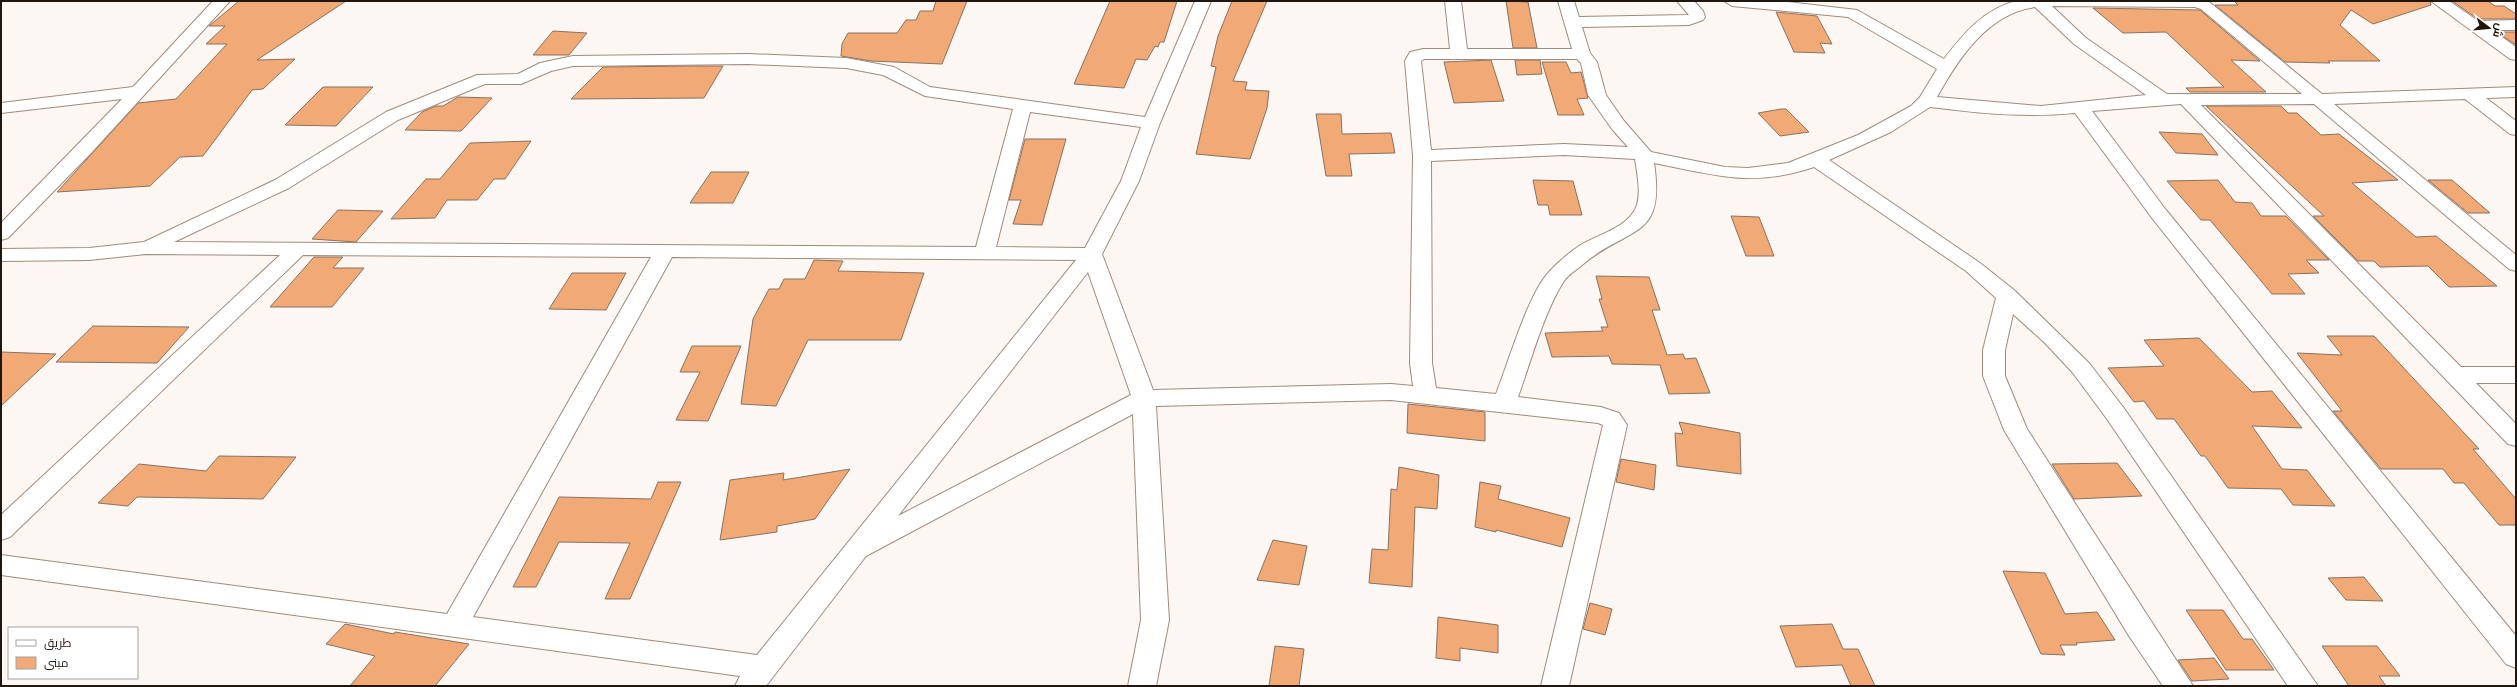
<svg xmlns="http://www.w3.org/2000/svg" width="2517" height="687" viewBox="0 0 2517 687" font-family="Inter,Cairo,sans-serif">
  <rect width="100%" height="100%" fill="#fdf7f4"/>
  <path fill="#f1aa75" stroke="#897161" d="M 239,1 L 346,1 L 257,60 L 295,59 L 263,89 L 252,90 L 203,156 L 180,157 L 150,186 L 57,192 L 138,103 L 176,99 L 227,44 L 206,44 L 225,26 L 209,26 Z
    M 936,1 L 967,1 L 942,64 L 871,61 L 841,56 L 842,44 L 848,33 L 897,33 L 906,20 L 916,20 L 920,11 L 933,11 Z
    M 1110,1 L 1177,1 L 1164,42 L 1160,42 L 1158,47 L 1155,46 L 1147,60 L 1136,59 L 1124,88 L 1074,84 Z
    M 1232,1 L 1267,1 L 1233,81 L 1247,82 L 1245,90 L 1269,91 L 1267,108 L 1250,159 L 1196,154 L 1216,67 L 1211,66 L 1218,36 Z
    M 1506,1 L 1528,2 L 1537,48 L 1513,48 Z
    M 2234,1 L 2430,1 L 2431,5 L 2373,24 L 2351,10 L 2340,25 L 2380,61 L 2328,61 L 2330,63 L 2285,62 L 2215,5 L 2238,5 Z
    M 2452,1 L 2488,1 L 2495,6 L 2504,6 L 2516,14 L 2516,19 L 2478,19 Z
    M 2093,8 L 2200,10 L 2260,61 L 2231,60 L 2266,92 L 2190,92 L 2186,88 L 2224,87 L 2166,32 L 2123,33 Z
    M 1776,12 L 1817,16 L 1832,44 L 1820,43 L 1825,53 L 1794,52 Z
    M 553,31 L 587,33 L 569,55 L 533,55 Z
    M 2497,32 L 2516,32 L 2516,45 Z
    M 1491,60 L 1504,101 L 1454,103 L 1444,62 Z
    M 1515,60 L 1540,60 L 1542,74 L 1517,75 Z
    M 1542,62 L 1566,62 L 1571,73 L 1581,72 L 1588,98 L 1577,99 L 1584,115 L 1558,115 Z
    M 690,66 L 723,66 L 704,98 L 571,99 L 603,67 Z
    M 323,87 L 373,87 L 336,126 L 285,125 Z
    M 458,97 L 492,98 L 461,131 L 405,130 L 422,112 L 436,106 L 443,106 Z
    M 2206,106 L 2281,106 L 2288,113 L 2297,113 L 2321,135 L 2339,134 L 2398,180 L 2352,183 L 2416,237 L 2436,236 L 2497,286 L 2449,287 L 2428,266 L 2380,267 L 2374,261 L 2358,261 L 2313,216 L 2324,216 Z
    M 1781,109 L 1786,109 L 1809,132 L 1780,136 L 1758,113 Z
    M 1316,114 L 1341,114 L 1342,134 L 1391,133 L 1395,153 L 1349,154 L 1352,176 L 1326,176 Z
    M 2159,132 L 2202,134 L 2218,155 L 2176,153 Z
    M 1025,139 L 1066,139 L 1042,225 L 1013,224 L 1021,200 L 1009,200 Z
    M 531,141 L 505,179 L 494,179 L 477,200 L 447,200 L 435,218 L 391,219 L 426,179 L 440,179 L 470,143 Z
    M 711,172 L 749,172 L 733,203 L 690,203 Z
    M 1533,180 L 1573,181 L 1582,215 L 1550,215 L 1548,205 L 1538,205 Z
    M 2218,180 L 2235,202 L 2252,203 L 2261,216 L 2286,216 L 2329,260 L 2306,260 L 2319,273 L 2288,274 L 2305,294 L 2272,294 L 2210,220 L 2201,220 L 2167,181 Z
    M 2428,180 L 2452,180 L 2490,213 L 2468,213 Z
    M 338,210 L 383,211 L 356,242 L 312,239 Z
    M 1731,216 L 1759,217 L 1774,256 L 1746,256 Z
    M 314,257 L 343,257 L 333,268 L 364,268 L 332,307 L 270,307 Z
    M 814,260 L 843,261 L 838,271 L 924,273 L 901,340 L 808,340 L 776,406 L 741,404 L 753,319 L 769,289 L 779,289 L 784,279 L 805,279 Z
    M 572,273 L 626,273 L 606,310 L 549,309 Z
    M 1596,276 L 1649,277 L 1660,310 L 1652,310 L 1667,355 L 1683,354 L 1685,359 L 1696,358 L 1710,393 L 1669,394 L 1660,365 L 1612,364 L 1609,356 L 1552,357 L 1545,333 L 1603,331 L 1601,327 L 1608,327 L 1599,299 L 1602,299 Z
    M 93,326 L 189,327 L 157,363 L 56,362 Z
    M 2327,336 L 2374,336 L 2479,449 L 2473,449 L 2516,499 L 2516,525 L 2499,525 L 2464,483 L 2454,483 L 2443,469 L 2381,469 L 2333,411 L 2342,411 L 2297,353 L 2342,355 Z
    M 2199,338 L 2252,392 L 2272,391 L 2302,428 L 2252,426 L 2282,469 L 2307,470 L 2335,506 L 2293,505 L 2281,489 L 2228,488 L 2205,456 L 2201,456 L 2174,419 L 2157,419 L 2144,401 L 2134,402 L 2108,368 L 2164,366 L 2144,340 Z
    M 692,346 L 741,346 L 708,421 L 676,420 L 700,372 L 680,372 Z
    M 1,352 L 56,354 L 1,406 Z
    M 1408,404 L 1485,412 L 1485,441 L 1407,433 Z
    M 1679,422 L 1740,433 L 1741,474 L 1677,466 L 1675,433 L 1683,434 Z
    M 219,456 L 296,457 L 263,499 L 137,497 L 128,506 L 98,503 L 139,464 L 206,471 Z
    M 1621,459 L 1656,465 L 1654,490 L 1616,482 Z
    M 2117,463 L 2142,496 L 2074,499 L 2052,464 Z
    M 1399,467 L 1439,475 L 1437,509 L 1415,507 L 1412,587 L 1369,583 L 1372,549 L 1388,550 L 1391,489 L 1397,490 Z
    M 850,469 L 815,519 L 777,526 L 777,532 L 720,540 L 730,480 L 784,473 L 783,480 Z
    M 658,482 L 681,482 L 630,599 L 605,599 L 630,543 L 559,542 L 536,587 L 513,587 L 559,497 L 651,499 Z
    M 1480,482 L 1501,486 L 1498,499 L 1570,518 L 1562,547 L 1496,530 L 1496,532 L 1475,527 Z
    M 1273,540 L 1307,546 L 1299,585 L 1257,580 Z
    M 2003,571 L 2045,573 L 2065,614 L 2097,612 L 2115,640 L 2076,643 L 2077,645 L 2060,645 L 2065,655 L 2041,654 Z
    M 2364,577 L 2383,601 L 2346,600 L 2328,578 Z
    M 1590,603 L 1612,609 L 1605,635 L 1583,629 Z
    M 2186,610 L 2223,610 L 2243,639 L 2252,639 L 2274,670 L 2226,670 Z
    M 1438,617 L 1498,625 L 1498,653 L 1460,648 L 1460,661 L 1436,658 Z
    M 345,624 L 394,634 L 395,632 L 469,644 L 435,686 L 350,686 L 375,656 L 326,644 Z
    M 1832,624 L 1843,649 L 1858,649 L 1875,686 L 1851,686 L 1842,665 L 1796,667 L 1780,626 Z
    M 1275,646 L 1304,649 L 1299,686 L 1269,686 Z
    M 2322,646 L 2377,646 L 2400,676 L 2379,676 L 2386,686 L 2349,686 Z
    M 2214,658 L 2229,679 L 2192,681 L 2178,660 Z"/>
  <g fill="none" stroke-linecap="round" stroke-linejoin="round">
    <g stroke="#a28a79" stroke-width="2">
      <path id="minor" d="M 213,1 L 230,1 L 92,152 L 8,238 L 1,240 L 1,223 L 122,99 L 1,113 L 1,103 L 133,87 Z
        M 1195,1 L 1211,1 L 1160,123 L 1139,181 L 1102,254 L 1153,390 L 1391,384 L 1413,386 L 1410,363 L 1413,156 L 1405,61 L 1410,52 L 1423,49 L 1450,49 L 1445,1 L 1461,1 L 1467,49 L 1572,49 L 1558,1 L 1574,1 L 1579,17 L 1687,15 L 1689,15 L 1677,1 L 1694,1 L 1703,11 L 1705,17 L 1703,20 L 1689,25 L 1582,27 L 1590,53 L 1597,62 L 1606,95 L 1624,121 L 1651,152 L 1725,167 L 1748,168 L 1788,163 L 1858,135 L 1911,106 L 1920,97 L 1937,69 L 1848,17 L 1732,6 L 1724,1 L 1779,1 L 1857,10 L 1944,59 C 1963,34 1984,9 2016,1 L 2208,1 L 2322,94 L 2516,87 L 2516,97 L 2486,98 L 2516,121 L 2516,135 L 2510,134 L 2465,99 L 2334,104 L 2516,255 L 2516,271 L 2509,269 L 2314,104 L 2201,105 L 2461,367 L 2516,367 L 2516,383 L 2476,383 L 2516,424 L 2516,446 L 2508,444 L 2181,104 L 2092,111 L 2166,210 L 2516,636 L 2516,668 L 2506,664 L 2152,218 L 2075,113 C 2026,118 1978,113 1930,107 L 1891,132 L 1829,160 L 1980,263 L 2014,290 L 2089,363 L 2123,407 L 2318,686 L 2288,686 L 2107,419 L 2073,373 L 2045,343 L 2013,314 L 2005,350 L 2005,376 L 2027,429 L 2193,686 L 2163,686 L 2129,636 L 2004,430 L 1983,376 L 1983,350 L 1996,298 L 1966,271 L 1814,167 C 1752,188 1715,175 1654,163 C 1666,241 1629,225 1582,265 C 1576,270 1568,275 1564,281 C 1544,312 1531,361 1518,397 L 1601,407 L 1619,413 L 1627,425 L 1569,686 L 1541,686 L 1603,425 L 1598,423 L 1391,400 L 1156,406 L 1169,620 L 1156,686 L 1128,686 L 1141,620 L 1133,414 L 866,556 L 766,686 L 735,686 L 740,676 L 1,575 L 1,555 L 447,614 L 651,257 L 303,255 L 10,537 L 1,540 L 1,515 L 280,255 L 146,254 L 89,260 L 1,261 L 1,249 L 89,248 L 144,242 L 275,180 L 386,112 L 477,75 L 518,74 L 540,63 L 573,56 L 748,54 L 846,58 L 894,67 L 930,87 L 1145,117 ZM 2052,6 L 2195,7 L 2201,9 L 2302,94 L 2167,94 L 2086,38 ZM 2035,7 L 2074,44 L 2146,95 L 2041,106 L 1937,97 C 1958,59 1988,13 2035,7 ZM 1424,59 L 1577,59 L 1581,63 L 1588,95 L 1612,129 L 1628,147 L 1564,144 L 1431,150 L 1421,61 ZM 748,64 L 846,68 L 883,75 L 925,96 L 1013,109 L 976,247 L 174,242 L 289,188 L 398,120 L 485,84 L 521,84 L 551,71 L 573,66 ZM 1030,112 L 1141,127 L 1121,181 L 1085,248 L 996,247 ZM 1564,155 L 1635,159 C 1637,173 1641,191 1637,205 C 1629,228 1598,234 1579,246 C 1569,253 1557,263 1549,272 C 1528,294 1508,364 1496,394 L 1436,388 L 1432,363 L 1431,161 ZM 672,257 L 1076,260 L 757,655 L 473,617 ZM 1088,272 L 1131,395 L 898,516 Z
        M 2431,1 L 2449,1 L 2478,21 L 2516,20 L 2516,30 L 2492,30 L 2516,47 L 2516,60 L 2510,59 Z"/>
    </g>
    <use href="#minor" fill="#fff" fill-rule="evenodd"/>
  </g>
  <rect width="2517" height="687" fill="none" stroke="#201610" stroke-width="4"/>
  <rect x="8" y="627" width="130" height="52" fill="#ffffff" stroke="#a6a29f"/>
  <rect x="16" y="640" width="20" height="6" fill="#ffffff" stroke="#a6a29f"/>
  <text x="44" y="647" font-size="12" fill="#201610">طريق</text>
  <rect x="16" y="657" width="20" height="12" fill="#f1aa75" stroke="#a6a29f"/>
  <text x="44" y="667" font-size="12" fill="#201610">مبنى</text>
  <g transform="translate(2489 28) rotate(106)" stroke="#ffffff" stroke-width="3" paint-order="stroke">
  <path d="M0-3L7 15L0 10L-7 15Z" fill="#201610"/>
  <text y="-6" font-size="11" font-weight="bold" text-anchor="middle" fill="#201610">ش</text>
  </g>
</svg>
